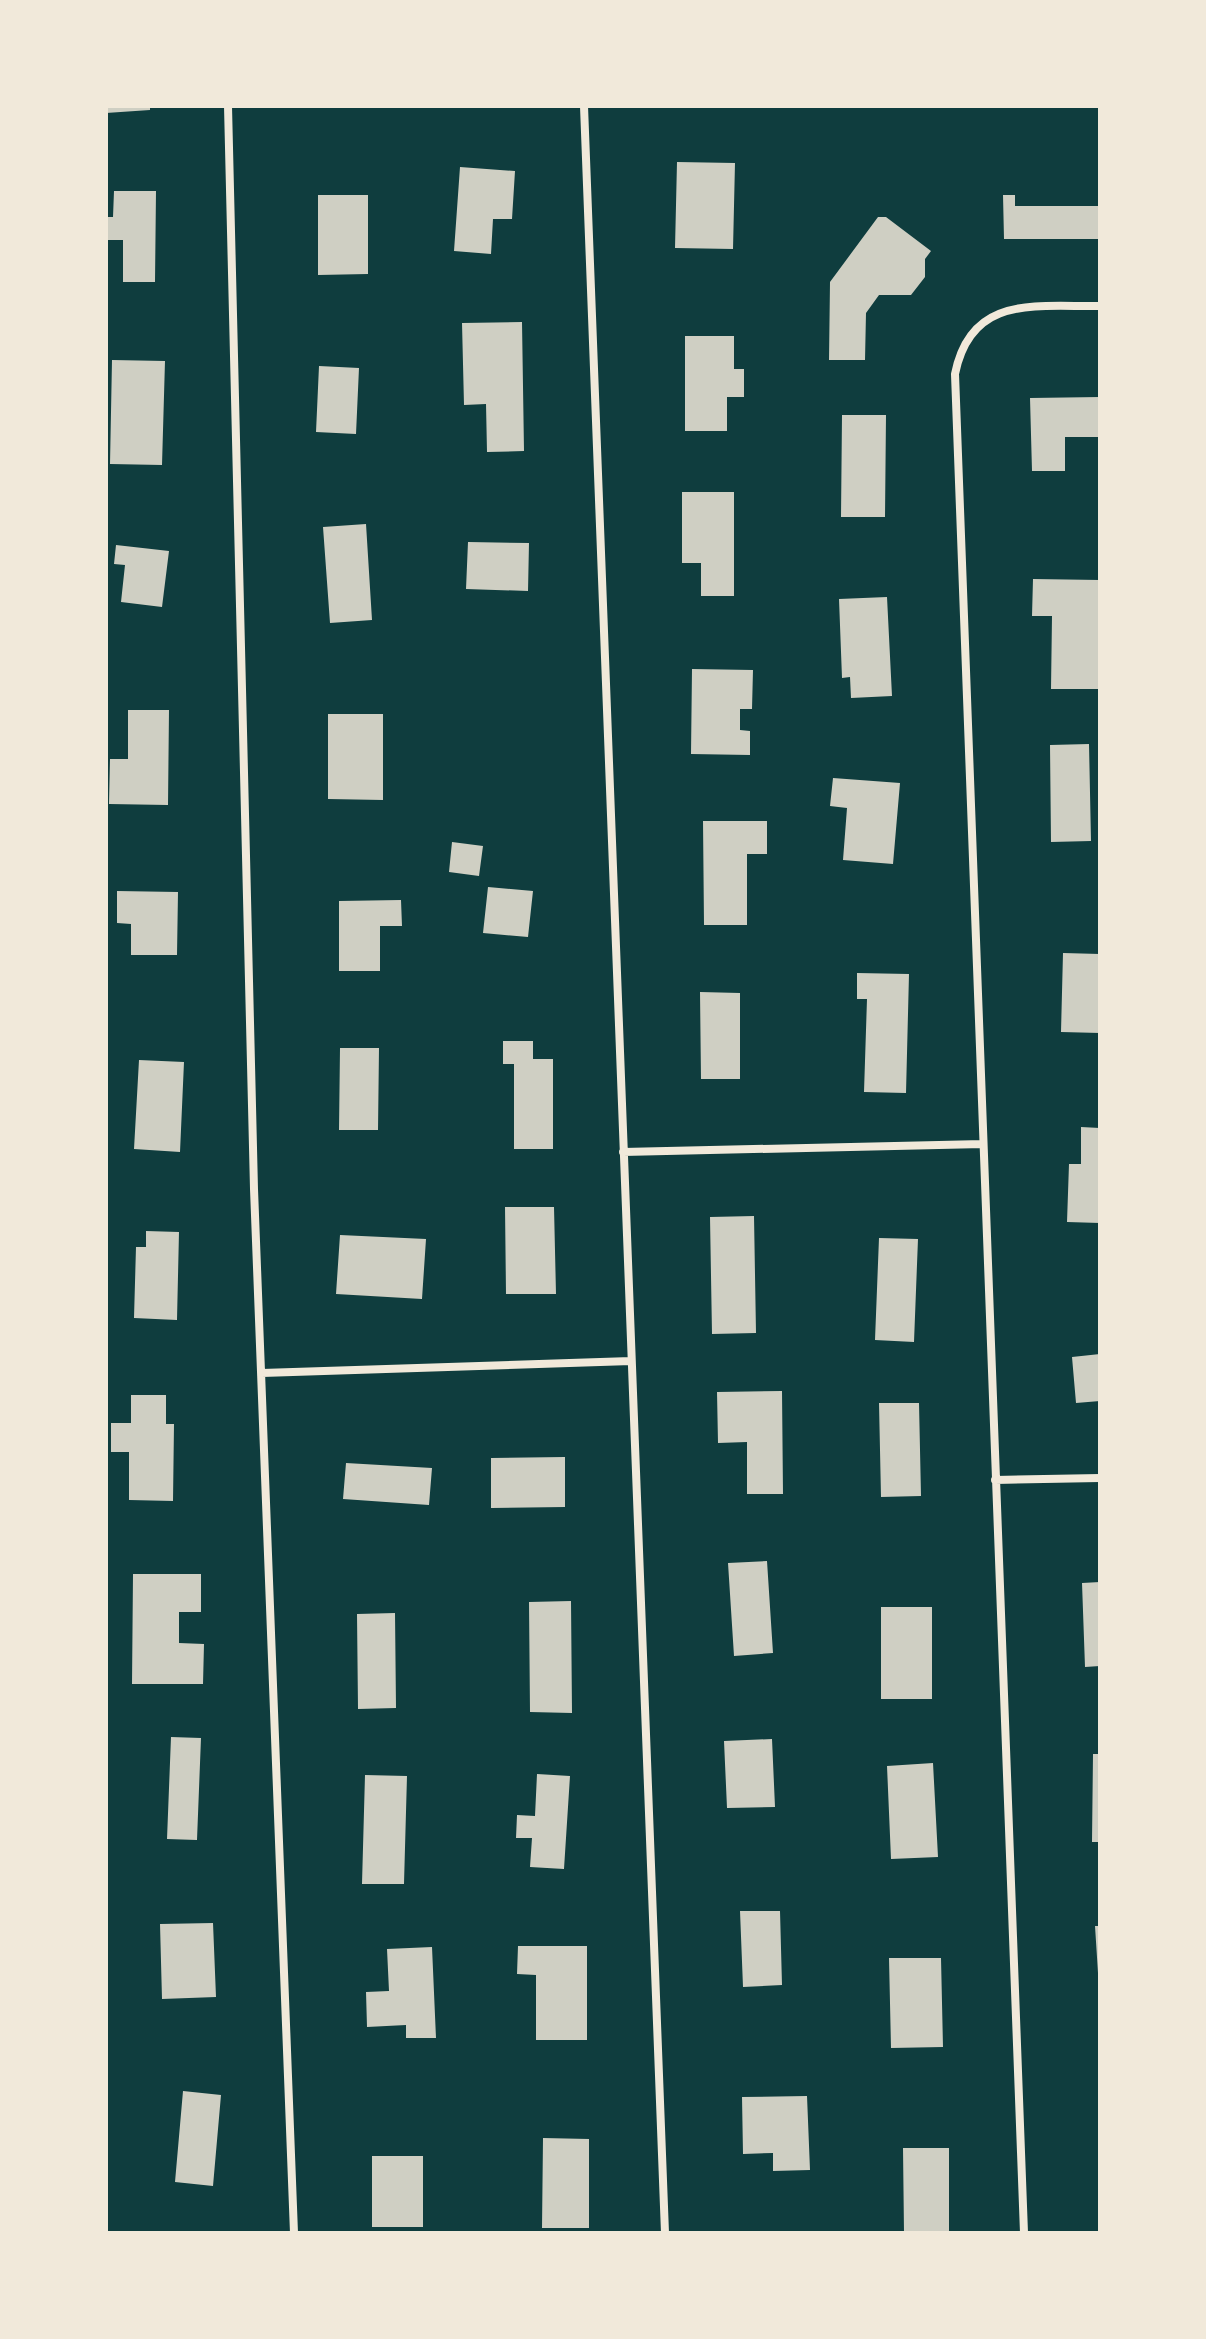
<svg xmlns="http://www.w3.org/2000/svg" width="1206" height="2339" viewBox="0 0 1206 2339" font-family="Signika,sans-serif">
  <rect width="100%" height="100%" fill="#0f3d3e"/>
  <path fill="#cfcfc3" d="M 106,106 L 150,106 L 150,110 L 106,113 Z
    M 677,162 L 735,163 L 733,249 L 675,248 Z
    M 460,167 L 515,171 L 512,219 L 493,219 L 491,254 L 454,251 Z
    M 114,191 L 156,191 L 155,282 L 123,282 L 123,240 L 106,240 L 106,217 L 113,217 Z
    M 318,195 L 368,195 L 368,274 L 318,275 Z
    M 1003,195 L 1015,195 L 1015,206 L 1100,206 L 1100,239 L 1004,239 Z
    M 878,217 L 886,217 L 931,251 L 925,259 L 925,277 L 911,295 L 879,295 L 866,313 L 865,360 L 829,360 L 830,282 Z
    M 522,322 L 524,451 L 487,452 L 486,404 L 464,405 L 462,323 Z
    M 685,336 L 734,336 L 734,369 L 744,369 L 744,397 L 727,397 L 727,431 L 685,431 Z
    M 112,360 L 165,361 L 162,465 L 110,464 Z
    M 319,366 L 359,368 L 356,434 L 316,432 Z
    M 1100,397 L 1100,437 L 1065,437 L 1065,471 L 1032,471 L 1030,398 Z
    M 842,415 L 886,415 L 885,517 L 841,517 Z
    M 682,492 L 734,492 L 734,596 L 701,596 L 701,563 L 682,563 Z
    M 366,524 L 372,620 L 330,623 L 323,527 Z
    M 468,542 L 529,543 L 528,591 L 466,589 Z
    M 116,545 L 169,551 L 162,607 L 121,602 L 125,565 L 114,564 Z
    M 1033,579 L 1100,580 L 1100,689 L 1051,689 L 1052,616 L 1032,616 Z
    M 887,597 L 892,696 L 851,698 L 850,677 L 842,678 L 839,599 Z
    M 692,669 L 753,670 L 752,709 L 740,709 L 740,730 L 750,731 L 750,755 L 691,754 Z
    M 128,710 L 169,710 L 168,805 L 109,804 L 110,759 L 128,759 Z
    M 328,714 L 383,714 L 383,800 L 328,799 Z
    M 1089,744 L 1091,841 L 1051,842 L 1050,745 Z
    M 833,778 L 900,783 L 893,864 L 843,860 L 847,808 L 830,806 Z
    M 703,821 L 767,821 L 767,854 L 747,854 L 747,925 L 704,925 Z
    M 452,842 L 483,846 L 479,876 L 449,872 Z
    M 488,887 L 533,891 L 528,937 L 483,933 Z
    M 117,891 L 178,892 L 177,955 L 131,955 L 131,924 L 117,923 Z
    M 401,900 L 402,926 L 380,926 L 380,971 L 339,971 L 339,901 Z
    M 1063,953 L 1100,954 L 1100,1033 L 1061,1032 Z
    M 857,973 L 909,974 L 906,1093 L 864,1092 L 867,999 L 857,999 Z
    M 700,992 L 740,993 L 740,1079 L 701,1079 Z
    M 503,1041 L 533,1041 L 533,1059 L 553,1059 L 553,1149 L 514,1149 L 514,1064 L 503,1064 Z
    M 340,1048 L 379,1048 L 378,1130 L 339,1130 Z
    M 139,1060 L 184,1062 L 180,1152 L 134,1149 Z
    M 1081,1127 L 1100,1128 L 1100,1223 L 1067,1222 L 1069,1164 L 1081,1164 Z
    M 505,1207 L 554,1207 L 556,1294 L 506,1294 Z
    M 754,1216 L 756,1333 L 712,1334 L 710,1217 Z
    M 146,1231 L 179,1232 L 177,1320 L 134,1318 L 136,1247 L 146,1247 Z
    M 340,1235 L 426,1239 L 422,1299 L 336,1294 Z
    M 879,1238 L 918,1239 L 914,1342 L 875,1340 Z
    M 1100,1354 L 1100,1401 L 1076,1403 L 1072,1357 Z
    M 782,1391 L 783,1494 L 747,1494 L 747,1442 L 718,1443 L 717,1392 Z
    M 131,1395 L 166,1395 L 166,1424 L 174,1424 L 173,1501 L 129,1500 L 129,1452 L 111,1452 L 111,1423 L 131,1423 Z
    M 879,1403 L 919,1403 L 921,1496 L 881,1497 Z
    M 565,1457 L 565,1507 L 491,1508 L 491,1458 Z
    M 346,1463 L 432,1468 L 429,1505 L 343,1499 Z
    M 767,1561 L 773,1653 L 734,1656 L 728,1563 Z
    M 133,1574 L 201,1574 L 201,1612 L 179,1612 L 179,1643 L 204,1644 L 203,1684 L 132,1684 Z
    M 1100,1582 L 1100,1666 L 1085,1667 L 1082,1583 Z
    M 571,1601 L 572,1713 L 530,1712 L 529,1602 Z
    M 881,1607 L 932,1607 L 932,1699 L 881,1699 Z
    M 395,1613 L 396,1708 L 358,1709 L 357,1614 Z
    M 171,1737 L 201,1738 L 197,1840 L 167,1839 Z
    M 772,1739 L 775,1807 L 727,1808 L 724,1741 Z
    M 1093,1754 L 1100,1754 L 1100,1842 L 1092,1842 Z
    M 933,1763 L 938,1857 L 891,1859 L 887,1766 Z
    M 537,1774 L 570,1776 L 564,1869 L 530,1867 L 532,1838 L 516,1838 L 517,1815 L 535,1816 Z
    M 365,1775 L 407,1776 L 404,1884 L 362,1884 Z
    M 740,1911 L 780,1911 L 782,1985 L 743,1987 Z
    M 213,1923 L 216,1997 L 162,1999 L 160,1924 Z
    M 1095,1926 L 1100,1926 L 1100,1973 L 1098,1973 Z
    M 518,1946 L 587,1946 L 587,2040 L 536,2040 L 536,1975 L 517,1974 Z
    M 432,1947 L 436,2038 L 406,2038 L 406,2025 L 367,2027 L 366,1992 L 389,1991 L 387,1949 Z
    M 889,1958 L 941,1958 L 943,2047 L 891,2048 Z
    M 183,2091 L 221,2095 L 213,2186 L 175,2182 Z
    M 807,2096 L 810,2170 L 773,2171 L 773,2153 L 743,2154 L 742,2097 Z
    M 543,2138 L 589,2139 L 589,2228 L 542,2228 Z
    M 903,2148 L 949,2148 L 949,2233 L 904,2233 Z
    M 372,2156 L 423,2156 L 423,2227 L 372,2227 Z"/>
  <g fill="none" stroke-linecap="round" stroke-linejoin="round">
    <path stroke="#f1e9da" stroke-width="8" d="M 228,106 L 254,1189 L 294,2233
      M 584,106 L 665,2233
      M 623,1152 L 983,1144
      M 262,1373 L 631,1361
      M 995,1480 L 1100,1478
      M 1024,2233 L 955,374 C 971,294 1036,307 1100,306"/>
  </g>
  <rect width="1206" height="2339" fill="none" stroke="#f1e9da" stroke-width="216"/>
</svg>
